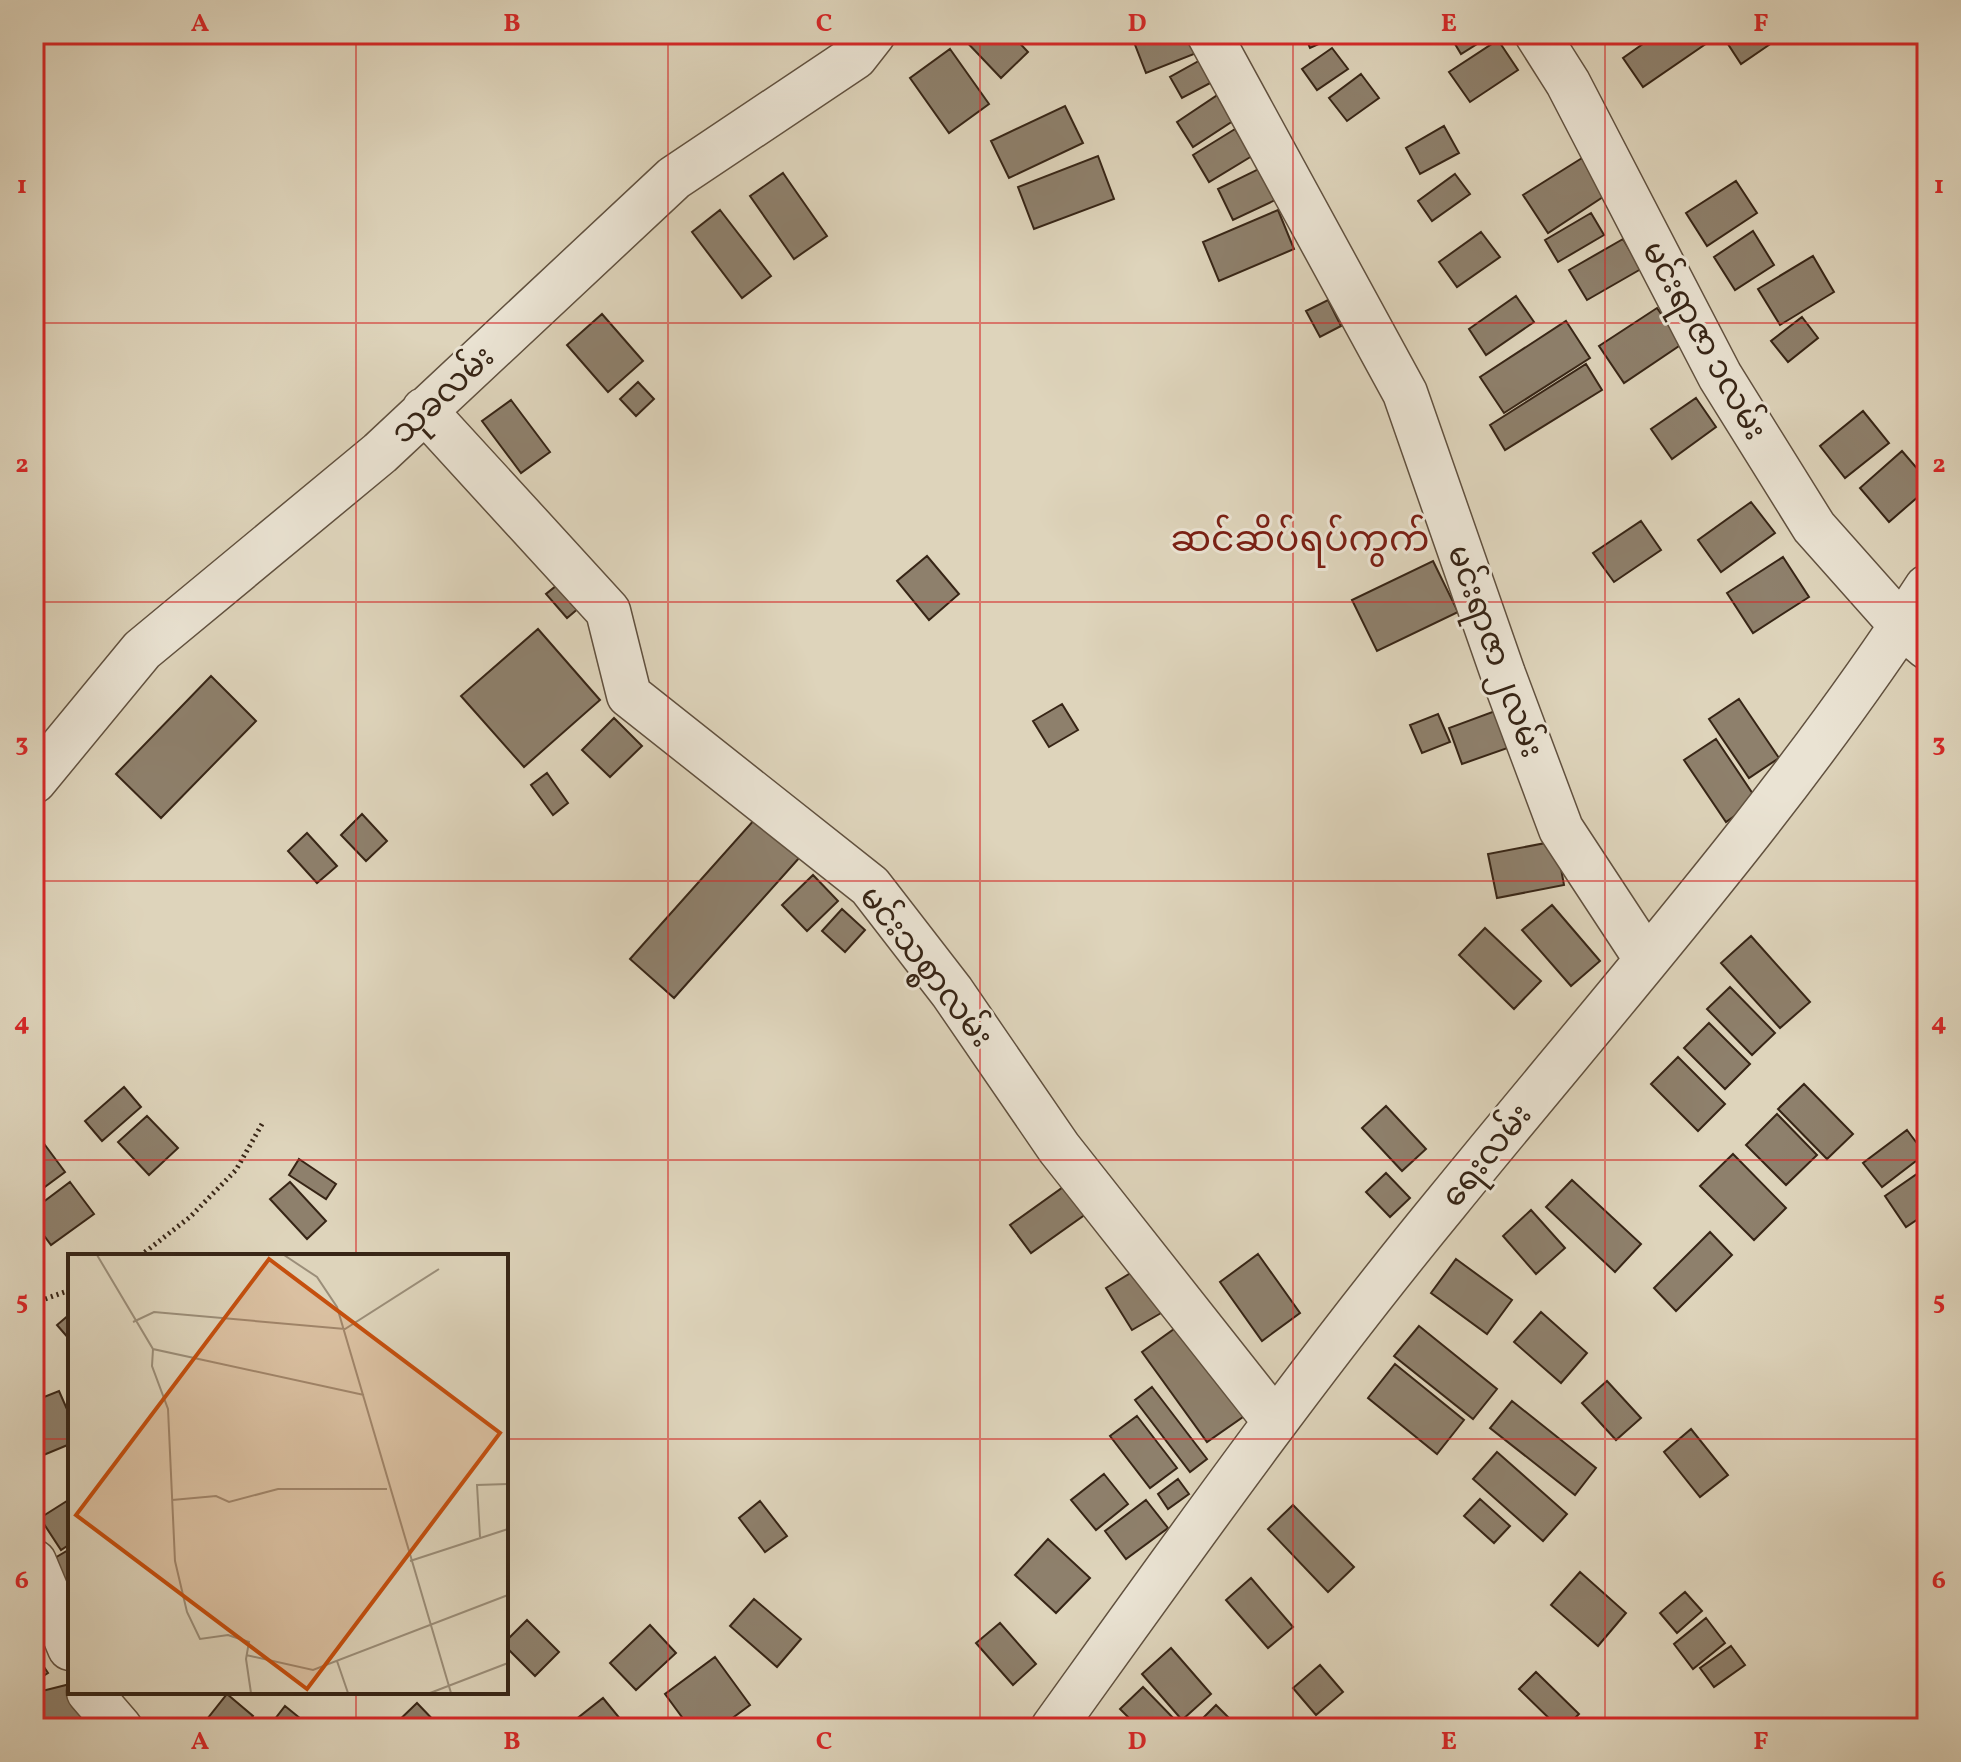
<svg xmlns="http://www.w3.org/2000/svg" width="1961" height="1762" viewBox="0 0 1961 1762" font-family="Vollkorn,'Noto Sans Myanmar',serif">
  <rect width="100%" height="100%" fill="#ded4bb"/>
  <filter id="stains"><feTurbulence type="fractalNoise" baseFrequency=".0025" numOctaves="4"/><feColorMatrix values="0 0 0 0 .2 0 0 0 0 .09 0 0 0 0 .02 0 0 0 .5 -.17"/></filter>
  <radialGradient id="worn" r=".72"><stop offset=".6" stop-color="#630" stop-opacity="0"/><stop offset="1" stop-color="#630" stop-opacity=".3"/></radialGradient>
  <path fill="#8e806c" stroke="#372516" stroke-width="2" d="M 959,34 L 1011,34 L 1028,52 L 1001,78 Z
    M 1139,34 L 1192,34 L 1199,52 L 1146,73 L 1132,37 Z
    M 1304,34 L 1341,34 L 1310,48 Z
    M 1449,34 L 1493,34 L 1461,54 Z
    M 1657,34 L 1705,34 L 1710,41 L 1643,87 L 1623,58 Z
    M 1730,34 L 1785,34 L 1741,64 L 1724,38 Z
    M 1498,40 L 1518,70 L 1470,102 L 1449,72 Z
    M 1332,48 L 1348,69 L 1317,90 L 1302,69 Z
    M 950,49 L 989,104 L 949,133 L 910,78 Z
    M 1204,58 L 1216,80 L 1182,98 L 1170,77 Z
    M 1361,74 L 1379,98 L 1347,121 L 1329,98 Z
    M 1219,94 L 1236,119 L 1193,147 L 1177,122 Z
    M 1065,106 L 1083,143 L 1009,178 L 991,141 Z
    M 1444,126 L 1459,153 L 1420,174 L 1406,148 Z
    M 1235,129 L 1252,156 L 1209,182 L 1193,155 Z
    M 1098,156 L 1114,199 L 1034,229 L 1018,187 Z
    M 1582,158 L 1606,195 L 1548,233 L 1523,195 Z
    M 1273,162 L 1288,194 L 1233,220 L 1218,189 Z
    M 783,173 L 827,236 L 794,259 L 750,196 Z
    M 1455,174 L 1470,194 L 1432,221 L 1418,201 Z
    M 1736,181 L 1757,213 L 1707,246 L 1686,213 Z
    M 720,210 L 771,276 L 742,298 L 692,232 Z
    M 1278,210 L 1294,249 L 1219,281 L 1203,242 Z
    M 1591,213 L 1604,235 L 1558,262 L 1545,240 Z
    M 1753,231 L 1774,265 L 1735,290 L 1714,257 Z
    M 1481,232 L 1500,257 L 1457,287 L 1439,262 Z
    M 1623,239 L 1641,269 L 1587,300 L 1569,270 Z
    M 1813,256 L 1834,292 L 1780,325 L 1758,289 Z
    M 1516,296 L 1534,322 L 1486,355 L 1469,329 Z
    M 1328,300 L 1341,326 L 1320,337 L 1306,311 Z
    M 1657,308 L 1682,344 L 1624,383 L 1599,346 Z
    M 602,314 L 643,361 L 608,392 L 567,345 Z
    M 1802,317 L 1818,338 L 1788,362 L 1771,341 Z
    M 1566,321 L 1590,358 L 1504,413 L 1480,377 Z
    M 1586,364 L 1602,390 L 1505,450 L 1490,425 Z
    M 638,382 L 654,399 L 636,416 L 620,399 Z
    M 1696,398 L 1716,427 L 1672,459 L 1651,429 Z
    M 511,400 L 550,452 L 521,473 L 482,421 Z
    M 1863,411 L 1889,443 L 1845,478 L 1820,446 Z
    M 1902,451 L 1927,480 L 1927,489 L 1889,522 L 1860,488 Z
    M 1751,502 L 1775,533 L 1721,572 L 1698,540 Z
    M 1641,521 L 1661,550 L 1614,582 L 1593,553 Z
    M 927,556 L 959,594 L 929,620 L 897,581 Z
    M 1783,557 L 1809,597 L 1753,633 L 1727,593 Z
    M 1433,561 L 1458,612 L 1377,651 L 1352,600 Z
    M 566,578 L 586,602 L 567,618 L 546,594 Z
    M 538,629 L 600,700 L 524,767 L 461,696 Z
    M 211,676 L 256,721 L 161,818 L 116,774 Z
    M 1739,699 L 1779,758 L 1749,778 L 1709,719 Z
    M 1062,704 L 1078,730 L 1049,747 L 1033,721 Z
    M 1506,707 L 1519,744 L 1462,764 L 1449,728 Z
    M 1438,714 L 1450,742 L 1422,753 L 1410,725 Z
    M 614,718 L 642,746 L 610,777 L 582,750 Z
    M 1716,739 L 1757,800 L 1726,822 L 1684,760 Z
    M 547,773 L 568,803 L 553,815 L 531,785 Z
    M 764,809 L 808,848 L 674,998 L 630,959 Z
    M 362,814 L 387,841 L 366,861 L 341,835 Z
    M 307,833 L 337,866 L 317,883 L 288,851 Z
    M 1556,841 L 1564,885 L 1497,898 L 1488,854 Z
    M 813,875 L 838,901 L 807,931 L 782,905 Z
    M 1552,905 L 1600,961 L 1571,986 L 1522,930 Z
    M 842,909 L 865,930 L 845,952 L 822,931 Z
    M 1485,928 L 1541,981 L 1514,1009 L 1459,955 Z
    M 1751,936 L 1810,1002 L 1780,1028 L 1721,963 Z
    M 1730,987 L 1775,1033 L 1752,1055 L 1707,1009 Z
    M 1709,1023 L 1750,1064 L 1725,1089 L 1684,1048 Z
    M 1678,1057 L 1725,1104 L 1698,1131 L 1651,1084 Z
    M 1804,1084 L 1853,1134 L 1827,1159 L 1778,1109 Z
    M 124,1087 L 141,1107 L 102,1141 L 85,1121 Z
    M 1386,1106 L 1426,1149 L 1402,1171 L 1362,1128 Z
    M 1777,1114 L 1817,1155 L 1786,1185 L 1746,1145 Z
    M 147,1116 L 178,1148 L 149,1175 L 118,1142 Z
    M 1907,1130 L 1925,1154 L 1882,1187 L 1863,1163 Z
    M 45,1145 L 65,1172 L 34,1195 L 34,1153 Z
    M 1733,1154 L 1786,1208 L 1754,1240 L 1700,1186 Z
    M 299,1159 L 336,1184 L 326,1199 L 289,1175 Z
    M 1927,1167 L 1927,1213 L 1906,1227 L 1885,1196 Z
    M 1386,1173 L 1410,1198 L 1390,1217 L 1366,1192 Z
    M 1080,1175 L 1100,1204 L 1031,1253 L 1010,1225 Z
    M 1572,1180 L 1641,1244 L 1615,1272 L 1546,1207 Z
    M 70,1182 L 94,1214 L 51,1245 L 34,1222 L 34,1209 Z
    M 290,1182 L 326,1221 L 307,1239 L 270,1199 Z
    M 1531,1210 L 1565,1248 L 1536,1274 L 1503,1236 Z
    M 1710,1232 L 1732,1255 L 1676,1311 L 1654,1288 Z
    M 1258,1254 L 1300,1313 L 1262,1341 L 1220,1282 Z
    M 1456,1259 L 1512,1300 L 1487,1334 L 1431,1293 Z
    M 1142,1266 L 1168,1309 L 1132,1330 L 1106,1288 Z
    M 1541,1312 L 1587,1353 L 1561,1383 L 1514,1342 Z
    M 70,1314 L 70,1340 L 57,1325 Z
    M 1188,1319 L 1253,1410 L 1207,1442 L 1142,1352 Z
    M 1419,1326 L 1497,1389 L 1473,1419 L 1394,1356 Z
    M 1395,1364 L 1464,1420 L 1437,1454 L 1368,1398 Z
    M 1607,1381 L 1641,1418 L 1616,1440 L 1582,1403 Z
    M 1152,1387 L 1207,1459 L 1190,1472 L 1135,1400 Z
    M 59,1391 L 70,1416 L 70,1444 L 34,1459 L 34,1401 Z
    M 1512,1401 L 1596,1468 L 1575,1495 L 1490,1428 Z
    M 1137,1416 L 1177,1468 L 1150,1488 L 1110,1436 Z
    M 1691,1429 L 1728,1475 L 1700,1497 L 1664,1452 Z
    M 1497,1452 L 1567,1514 L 1543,1541 L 1473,1479 Z
    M 1104,1474 L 1128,1504 L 1096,1530 L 1071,1500 Z
    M 1178,1479 L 1189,1494 L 1168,1509 L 1158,1494 Z
    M 70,1499 L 70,1544 L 61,1550 L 40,1518 Z
    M 1480,1499 L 1510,1526 L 1494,1543 L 1464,1516 Z
    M 1146,1500 L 1168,1528 L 1126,1559 L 1105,1531 Z
    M 760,1501 L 787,1536 L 765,1552 L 739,1518 Z
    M 1293,1505 L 1354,1567 L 1328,1592 L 1268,1529 Z
    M 1048,1539 L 1090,1578 L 1056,1613 L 1015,1575 Z
    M 70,1549 L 70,1602 L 43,1565 Z
    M 1580,1572 L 1626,1613 L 1598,1646 L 1551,1605 Z
    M 1251,1578 L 1293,1627 L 1268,1648 L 1226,1600 Z
    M 1685,1592 L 1702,1611 L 1677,1633 L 1660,1613 Z
    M 754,1599 L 801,1639 L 777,1667 L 730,1626 Z
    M 1706,1618 L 1725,1643 L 1693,1669 L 1674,1644 Z
    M 527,1620 L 559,1652 L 535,1676 L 506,1647 L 506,1641 Z
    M 1000,1623 L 1036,1664 L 1013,1685 L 976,1643 Z
    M 650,1625 L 676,1653 L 636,1690 L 610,1663 Z
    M 1731,1646 L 1745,1665 L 1714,1687 L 1700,1668 Z
    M 1171,1648 L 1211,1694 L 1182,1720 L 1142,1674 Z
    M 34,1652 L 48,1673 L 34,1682 Z
    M 715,1657 L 750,1705 L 719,1728 L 690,1728 L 665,1694 Z
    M 1320,1665 L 1343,1692 L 1316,1715 L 1293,1688 Z
    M 1536,1672 L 1579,1714 L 1565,1728 L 1559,1728 L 1519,1689 Z
    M 70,1684 L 82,1720 L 51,1728 L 34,1728 L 34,1693 Z
    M 1143,1687 L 1182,1727 L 1139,1728 L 1120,1709 Z
    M 227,1694 L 253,1716 L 244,1728 L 200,1728 Z
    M 603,1698 L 626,1726 L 565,1728 Z
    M 417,1703 L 441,1728 L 391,1728 Z
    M 1216,1705 L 1239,1728 L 1205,1728 L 1199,1722 Z
    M 285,1706 L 312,1728 L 268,1728 Z"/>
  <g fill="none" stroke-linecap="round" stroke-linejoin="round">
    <g stroke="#61513f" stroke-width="47">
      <path id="minor" d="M 1209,34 L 1405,393 L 1503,674 L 1561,829 L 1647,960
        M 1537,34 L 1568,83 L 1720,376 L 1814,527 L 1902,626 L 1927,647
        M 424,410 L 608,611 L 629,695 L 870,886 L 952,992 L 1059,1148 L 1274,1420
        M 34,781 L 142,650 L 380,453 L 674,178 L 855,57 L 873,34
        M 34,1562 L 70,1648
        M 89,1692 L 120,1728
        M 1053,1728 C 1181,1550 1307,1372 1447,1202 C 1611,1000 1785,806 1927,587"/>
    </g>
    <path stroke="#372516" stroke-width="5" stroke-dasharray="2 4" stroke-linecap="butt" d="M 140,1256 L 190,1217 L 236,1170 L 262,1124
      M 34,1303 L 70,1290"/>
    <use href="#minor" stroke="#eae3d3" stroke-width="44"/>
  </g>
  <path fill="none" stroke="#d62828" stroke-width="2" stroke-opacity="0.55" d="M 356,34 L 356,1256M 668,34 L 668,1728M 980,34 L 980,1728M 1293,34 L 1293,1728M 1605,34 L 1605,1728M 34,323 L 1927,323M 34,602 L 1927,602M 34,881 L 1927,881M 34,1160 L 1927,1160M 34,1439 L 70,1439M 506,1439 L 1927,1439M 356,1692 L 356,1728"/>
  <g text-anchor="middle" stroke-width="6" stroke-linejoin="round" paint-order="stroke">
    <g font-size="32" fill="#372516" stroke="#eae3d3">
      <text transform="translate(1705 340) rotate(61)" y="11">မင်းရာဇာ ၁လမ်း</text>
      <text transform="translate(442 394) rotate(-43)" y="11">သုခလမ်း</text>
      <text transform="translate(1496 651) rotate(70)" y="11">မင်းရာဇာ ၂လမ်း</text>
      <text transform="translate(927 966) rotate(52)" y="11">မင်းသစ္စာလမ်း</text>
      <text transform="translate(1486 1155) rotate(-51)" y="11">ရေးလမ်း</text>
    </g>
    <g font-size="36" fill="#7a1f14" stroke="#eae3d3">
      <text x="1300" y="551">ဆင်ဆိပ်ရပ်ကွက်</text>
    </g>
  </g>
  <g transform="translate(68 1254)">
    <rect width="440" height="440" fill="#ded4bb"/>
    <path fill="none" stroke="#9b8e79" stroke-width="2" d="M 29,1 L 85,95 L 296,141M 216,1 L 249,23 L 269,53 L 383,439M 65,68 L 86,58 L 277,75 L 371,15M 85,95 L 84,112 L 100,155 L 107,307 L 119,358 L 132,385 L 160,381 L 181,388 L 178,405 L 183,439M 104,246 L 148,242 L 161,248 L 210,235 L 319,235M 412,283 L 409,231 L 440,230M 342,307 L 440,275M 178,401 L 245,416 L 440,341M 269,407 L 280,439M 362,439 L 440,409"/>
    <path fill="#c54f0e" fill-opacity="0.15" stroke="#c54f0e" stroke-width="4" d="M 201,5 L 432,179 L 239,435 L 8,261 Z"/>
    <rect width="440" height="440" fill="none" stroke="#372516" stroke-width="4"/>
  </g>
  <rect width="1961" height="1762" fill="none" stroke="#ded4bb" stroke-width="88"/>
  <rect x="44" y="44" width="1873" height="1674" fill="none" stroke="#d62828" stroke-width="3"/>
  <g font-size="26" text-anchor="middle" font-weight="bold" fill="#d62828">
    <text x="200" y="31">A</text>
    <text x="512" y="31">B</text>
    <text x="824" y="31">C</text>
    <text x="1137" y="31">D</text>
    <text x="1449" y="31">E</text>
    <text x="1761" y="31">F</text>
    <text x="22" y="193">1</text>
    <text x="1939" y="193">1</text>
    <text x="22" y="472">2</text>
    <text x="1939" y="472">2</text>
    <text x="22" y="751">3</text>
    <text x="1939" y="751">3</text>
    <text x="22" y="1030">4</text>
    <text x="1939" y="1030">4</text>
    <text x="22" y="1309">5</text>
    <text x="1939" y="1309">5</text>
    <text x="22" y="1588">6</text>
    <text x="1939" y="1588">6</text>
    <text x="200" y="1749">A</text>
    <text x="512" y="1749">B</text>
    <text x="824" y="1749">C</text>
    <text x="1137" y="1749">D</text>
    <text x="1449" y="1749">E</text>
    <text x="1761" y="1749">F</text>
  </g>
  <rect width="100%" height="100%" filter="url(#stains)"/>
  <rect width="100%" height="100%" fill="url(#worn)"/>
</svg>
